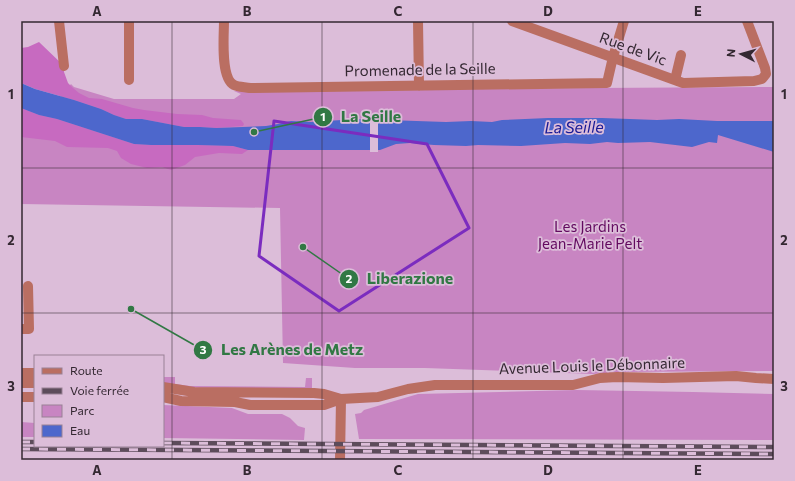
<svg xmlns="http://www.w3.org/2000/svg" width="795" height="481" viewBox="0 0 795 481" font-family="Commissioner,sans-serif">
  <rect width="100%" height="100%" fill="#dcbdd9"/>
  <path fill="#c885c2" d="M 71,84 L 74,87 L 114,99 L 234,99 L 241,94 L 234,91 L 419,89 L 774,87 L 774,371 L 616,372 L 593,374 L 425,368 L 355,368 L 283,363 L 280,208 L 21,204 L 21,100 L 58,100 Z
    M 163,377 L 175,377 L 175,384 L 190,386 L 305,387 L 306,378 L 312,378 L 312,389 L 209,389 L 163,384 Z
    M 577,390 L 693,392 L 774,394 L 774,440 L 359,439 L 355,414 L 361,413 L 364,410 L 418,394 Z
    M 163,405 L 232,408 L 248,414 L 282,414 L 290,418 L 298,426 L 305,428 L 304,440 L 163,438 Z
    M 21,422 L 35,423 L 35,437 L 21,437 Z"/>
  <path fill="#c76ac0" d="M 39,42 L 64,66 L 64,72 L 68,83 L 73,88 L 79,93 L 89,98 L 102,99 L 133,108 L 144,110 L 177,114 L 202,115 L 213,118 L 241,120 L 244,124 L 243,126 L 216,128 L 200,127 L 184,127 L 142,119 L 126,119 L 114,115 L 101,109 L 74,100 L 35,89 L 21,83 L 21,48 L 28,47 Z
    M 21,108 L 39,115 L 57,119 L 134,144 L 151,145 L 198,145 L 233,146 L 248,150 L 242,154 L 219,153 L 195,157 L 185,165 L 171,170 L 162,167 L 147,168 L 131,164 L 121,158 L 117,151 L 108,148 L 67,147 L 55,141 L 21,137 Z"/>
  <path fill="#4d67cc" d="M 21,83 L 35,89 L 74,100 L 101,109 L 114,115 L 126,119 L 142,119 L 184,127 L 200,127 L 216,128 L 266,126 L 278,124 L 291,121 L 311,122 L 357,119 L 446,122 L 471,121 L 492,122 L 502,120 L 548,118 L 602,118 L 657,120 L 679,119 L 717,121 L 774,121 L 774,152 L 718,135 L 717,143 L 709,142 L 692,147 L 650,142 L 618,143 L 607,142 L 590,144 L 565,143 L 521,146 L 478,145 L 466,146 L 434,145 L 410,143 L 396,144 L 380,150 L 248,150 L 233,146 L 198,145 L 151,145 L 134,144 L 57,119 L 39,115 L 21,108 Z"/>
  <path fill="#dcbdd9" d="M 370,118 L 378,118 L 378,152 L 370,152 Z"/>
  <g fill="none" stroke-linecap="round" stroke-linejoin="round">
    <path stroke="#ba6e62" stroke-width="10" d="M 59,21 L 64,66
      M 129,21 L 129,80
      M 224,21 C 224,35 220,78 234,85 C 238,87 245,87 250,88 L 607,83 L 613,57 L 624,21
      M 418,21 L 419,86
      M 512,21 L 683,83 L 754,81 L 762,79 L 766,74 L 765,68 L 747,21
      M 675,80 L 681,55
      M 21,329 L 29,329 L 28,286
      M 21,373 L 35,373
      M 21,383 L 35,383
      M 163,387 L 194,392 L 314,393 L 324,394 L 341,399
      M 21,397 L 35,397
      M 163,397 L 181,401 L 235,402 L 250,405 L 324,405 L 341,399 L 378,397 L 389,394 L 408,389 L 435,385 L 573,385 L 600,378 L 617,377 L 663,378 L 736,376 L 756,378 L 774,379
      M 340,460 L 341,399"/>
    <g stroke="#5d4c5b" stroke-width="4.5">
      <path id="rail" d="M 21,442 L 35,442
        M 163,443 L 774,447
        M 21,449 L 774,454"/>
    </g>
    <use href="#rail" stroke="#dcbdd9" stroke-width="3" stroke-dasharray="9" stroke-linecap="butt"/>
  </g>
  <path fill="none" stroke="#7b2cbf" stroke-width="3" stroke-linejoin="round" d="M 274,121 L 427,144 L 469,228 L 339,311 L 259,256 Z"/>
  <path fill="none" stroke="#342832" stroke-width="1" stroke-opacity="0.55" d="M 172,21 L 172,460M 322,21 L 322,460M 473,21 L 473,460M 623,21 L 623,460M 21,168 L 774,168M 21,313 L 774,313"/>
  <g text-anchor="middle" stroke-width="3.5" stroke-linejoin="round" paint-order="stroke">
    <g font-size="15" fill="#342832" stroke="#dcbdd9">
      <text transform="translate(633 49) rotate(20)" y="5">Rue de Vic</text>
      <text transform="translate(420 70) rotate(-1)" y="5">Promenade de la Seille</text>
      <text transform="translate(592 366) rotate(-2)" y="5">Avenue Louis le Débonnaire</text>
    </g>
    <g font-size="15" fill="#630a60" stroke="#dcbdd9">
      <text x="590" y="232">Les Jardins<tspan x="590" dy="17">Jean-Marie Pelt</tspan></text>
    </g>
    <g font-size="16" font-style="italic" fill="#191a95" stroke="#dcbdd9">
      <text transform="translate(574 127) rotate(-1)" y="6">La Seille</text>
    </g>
  </g>
  <path fill="none" stroke="#317844" stroke-width="1.5" d="M254 132L323 117M303 247L349 279M131 309L203 350"/>
  <g fill="#317844" stroke="#dcbdd9" stroke-width="1.5">
    <circle cx="254" cy="132" r="4"/>
    <circle cx="303" cy="247" r="4"/>
    <circle cx="131" cy="309" r="4"/>
    <circle cx="323" cy="117" r="10"/>
    <circle cx="349" cy="279" r="10"/>
    <circle cx="203" cy="350" r="10"/>
  </g>
  <g font-size="12" text-anchor="middle" font-weight="bold" fill="#fff">
    <text x="323" y="121">1</text>
    <text x="349" y="283">2</text>
    <text x="203" y="354">3</text>
  </g>
  <g font-size="16" text-anchor="middle" font-weight="bold" fill="#317844" stroke="#dcbdd9" stroke-width="3.5" stroke-linejoin="round" paint-order="stroke">
    <text x="371" y="122">La Seille</text>
    <text x="410" y="284">Liberazione</text>
    <text x="292" y="355">Les Arènes de Metz</text>
  </g>
  <rect width="795" height="481" fill="none" stroke="#dcbdd9" stroke-width="44"/>
  <rect x="34" y="355" width="130" height="92" fill="#dcbdd9" stroke="#998196"/>
  <rect x="42" y="368" width="20" height="6" fill="#ba6e62" stroke="#998196"/>
  <text x="70" y="375" font-size="12" fill="#342832">Route</text>
  <rect x="42" y="388" width="20" height="6" fill="#5d4c5b" stroke="#998196"/>
  <text x="70" y="395" font-size="12" fill="#342832">Voie ferrée</text>
  <rect x="42" y="405" width="20" height="12" fill="#c885c2" stroke="#998196"/>
  <text x="70" y="415" font-size="12" fill="#342832">Parc</text>
  <rect x="42" y="425" width="20" height="12" fill="#4d67cc" stroke="#998196"/>
  <text x="70" y="435" font-size="12" fill="#342832">Eau</text>
  <g transform="translate(741 54) rotate(276)" stroke="#dcbdd9" stroke-width="3" paint-order="stroke">
  <path d="M0-3L7 15L0 10L-7 15Z" fill="#342832"/>
  <text y="-6" font-size="11" font-weight="bold" text-anchor="middle" fill="#342832">N</text>
  </g>
  <rect x="22" y="22" width="751" height="437" fill="none" stroke="#342832" stroke-width="1.5"/>
  <g font-size="13" text-anchor="middle" font-weight="bold" fill="#342832">
    <text x="97" y="16">A</text>
    <text x="247" y="16">B</text>
    <text x="398" y="16">C</text>
    <text x="548" y="16">D</text>
    <text x="698" y="16">E</text>
    <text x="11" y="99">1</text>
    <text x="784" y="99">1</text>
    <text x="11" y="245">2</text>
    <text x="784" y="245">2</text>
    <text x="11" y="391">3</text>
    <text x="784" y="391">3</text>
    <text x="97" y="475">A</text>
    <text x="247" y="475">B</text>
    <text x="398" y="475">C</text>
    <text x="548" y="475">D</text>
    <text x="698" y="475">E</text>
  </g>
</svg>
